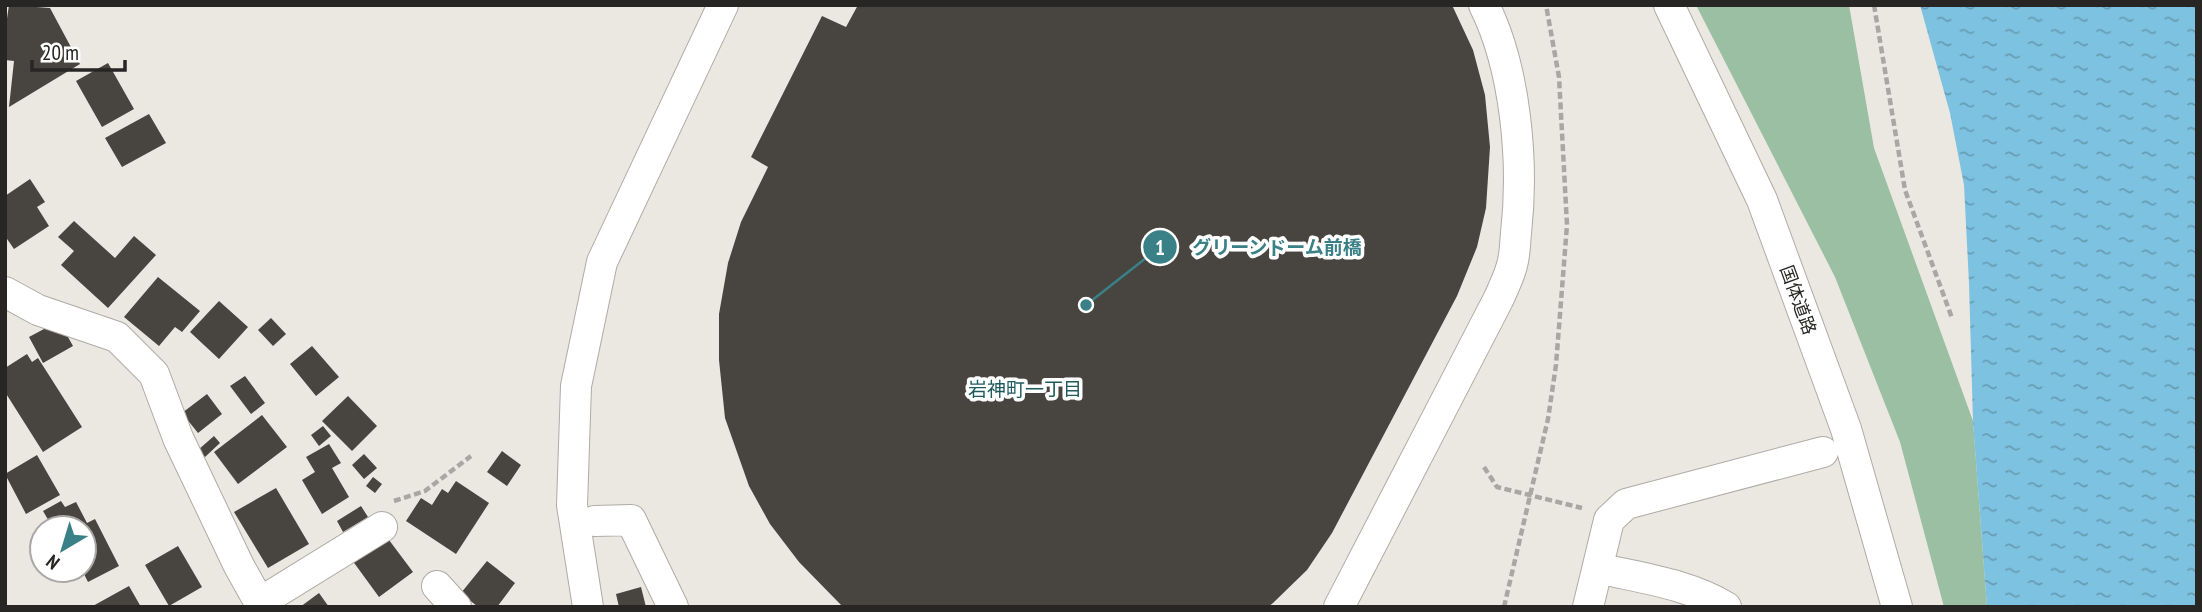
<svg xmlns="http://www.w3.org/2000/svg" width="2202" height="612" viewBox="0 0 2202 612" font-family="'PT Sans Narrow','Noto Sans JP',sans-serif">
  <defs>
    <pattern id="water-ripples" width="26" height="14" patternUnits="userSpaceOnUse" patternTransform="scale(1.75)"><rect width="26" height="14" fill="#7dc2e0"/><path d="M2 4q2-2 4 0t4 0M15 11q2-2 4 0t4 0" fill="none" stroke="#669db5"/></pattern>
  </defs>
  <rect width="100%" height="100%" fill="#ebe7e1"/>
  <path fill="#9abfa3" d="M 1696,5 L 1849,5 L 1874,148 L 1973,421 L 1987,607 L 1944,607 L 1900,442 L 1835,277 Z"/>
  <path fill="url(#water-ripples)" d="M 1920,5 L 2197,5 L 2197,607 L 1987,607 L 1973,422 L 1969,283 L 1964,185 L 1950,113 Z"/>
  <path fill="#484440" d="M 9,5 L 50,8 L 80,64 L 9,107 L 14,61 L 5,60 L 5,32 Z
    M 858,5 L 1452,5 L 1473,50 L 1485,95 L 1490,147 L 1486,208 L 1477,247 L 1457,296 L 1332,533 L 1307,570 L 1273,603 L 1268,607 L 843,607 L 799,562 L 770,524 L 749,486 L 725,418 L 719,360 L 719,314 L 728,263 L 741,222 L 768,167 L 751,157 L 822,16 L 846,27 Z
    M 108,63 L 134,109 L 102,127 L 76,81 Z
    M 149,114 L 166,143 L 122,167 L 105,138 Z
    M 30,179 L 45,202 L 37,207 L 49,226 L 14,249 L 5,236 L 5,196 Z
    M 74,221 L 115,258 L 134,236 L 156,255 L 108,308 L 61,265 L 74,251 L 58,237 Z
    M 158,277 L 200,311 L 182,332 L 175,327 L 159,346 L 124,317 Z
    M 219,301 L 248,327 L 219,359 L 190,332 Z
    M 271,318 L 286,334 L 273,346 L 258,330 Z
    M 59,321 L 73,346 L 43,363 L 29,337 Z
    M 312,346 L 339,377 L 316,396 L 290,364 Z
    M 27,354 L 32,362 L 38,358 L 82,427 L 43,452 L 5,392 L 7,381 L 5,368 Z
    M 245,376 L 265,403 L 251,414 L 230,386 Z
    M 207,394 L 222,414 L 198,433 L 182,413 Z
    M 348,396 L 377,426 L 352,451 L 322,421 Z
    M 262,415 L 287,447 L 238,484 L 214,452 Z
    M 323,426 L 331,436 L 319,446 L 311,435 Z
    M 214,436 L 220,443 L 205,457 L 198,450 Z
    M 329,444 L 341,463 L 332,468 L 349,497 L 322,514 L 302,480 L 315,472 L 306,457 Z
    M 502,451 L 521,465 L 507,486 L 487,472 Z
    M 364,454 L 377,468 L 364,479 L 352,465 Z
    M 37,455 L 60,495 L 26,514 L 5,474 Z
    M 373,477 L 382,484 L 375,493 L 366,486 Z
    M 456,481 L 489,503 L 456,554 L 406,521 L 421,498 L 432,505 L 442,489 L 448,493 Z
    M 276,488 L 309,544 L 268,568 L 234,512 Z
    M 61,501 L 65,507 L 76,502 L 87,523 L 95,519 L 119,566 L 88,582 L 82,570 L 84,570 L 84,528 L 53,528 L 43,511 Z
    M 361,506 L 368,517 L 343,532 L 337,521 Z
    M 386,536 L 413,572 L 379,597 L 352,560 Z
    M 178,546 L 202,587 L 169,606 L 145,565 Z
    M 487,561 L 515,583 L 497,607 L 478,607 L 461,593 Z
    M 129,586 L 141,607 L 91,607 Z
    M 641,587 L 646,607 L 619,607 L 616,594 Z
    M 319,593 L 329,607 L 300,607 Z"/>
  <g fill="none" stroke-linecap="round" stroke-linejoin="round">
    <g stroke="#afaba6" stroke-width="32">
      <path id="minor" d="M 1669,5 L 1762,200 L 1846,429 L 1897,607
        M 5,292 L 38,310 L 117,337 L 154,374 L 178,438 L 239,566 L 262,607
        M 595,521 L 631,520 L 673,607
        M 1598,568 C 1640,578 1689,584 1726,607
        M 437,586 L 456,607
        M 259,603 L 382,527
        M 588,607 L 572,505 L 576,386 L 602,262 L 723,5
        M 1339,607 L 1498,300 C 1503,289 1509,277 1512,265 C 1515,255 1515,243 1516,233 C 1524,163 1516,69 1484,5
        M 1588,607 L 1609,520 L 1626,504 L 1823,452"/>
    </g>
    <path stroke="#aaa7a2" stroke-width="4.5" stroke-dasharray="7 3.5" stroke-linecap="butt" d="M 1874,5 L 1905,190 L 1952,318
      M 1484,467 L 1497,487 L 1582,508
      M 394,501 L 425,491 L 471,456
      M 1504,607 L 1548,419 L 1556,365 L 1567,225 L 1559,77 L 1546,5"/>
    <use href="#minor" stroke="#fff" stroke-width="30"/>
  </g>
  <g text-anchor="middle" stroke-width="7" stroke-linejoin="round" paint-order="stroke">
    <g font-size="18" fill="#272624" stroke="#fff">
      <text transform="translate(1798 300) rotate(70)" y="6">国体道路</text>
    </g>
    <g font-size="19" fill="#1f5a5d" stroke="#fff">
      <text x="1025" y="396">岩神町一丁目</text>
    </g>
  </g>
  <path fill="none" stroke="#398186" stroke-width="2.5" d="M1086 305L1160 247"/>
  <g fill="#398186" stroke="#fff" stroke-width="2.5">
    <circle cx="1086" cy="305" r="7"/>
    <circle cx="1160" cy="247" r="18"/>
  </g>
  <g font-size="21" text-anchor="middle" font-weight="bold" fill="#fff">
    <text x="1160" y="255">1</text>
  </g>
  <g font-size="19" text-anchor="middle" font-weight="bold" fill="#398186" stroke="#fff" stroke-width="7" stroke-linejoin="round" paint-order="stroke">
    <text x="1277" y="254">グリーンドーム前橋</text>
  </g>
  <rect width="2202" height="612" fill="none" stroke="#272624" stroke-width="14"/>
  <g transform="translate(63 549) rotate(218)"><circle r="33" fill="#ffffff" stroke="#a9a8a7" stroke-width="2"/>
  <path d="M0-5L12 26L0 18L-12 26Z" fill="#398186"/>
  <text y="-10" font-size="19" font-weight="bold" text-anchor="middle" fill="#272624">N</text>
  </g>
  <path d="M32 60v10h93v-10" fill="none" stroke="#272624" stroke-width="3.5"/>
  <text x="42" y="60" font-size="21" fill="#272624" stroke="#ffffff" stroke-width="5" paint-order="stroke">20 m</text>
</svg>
